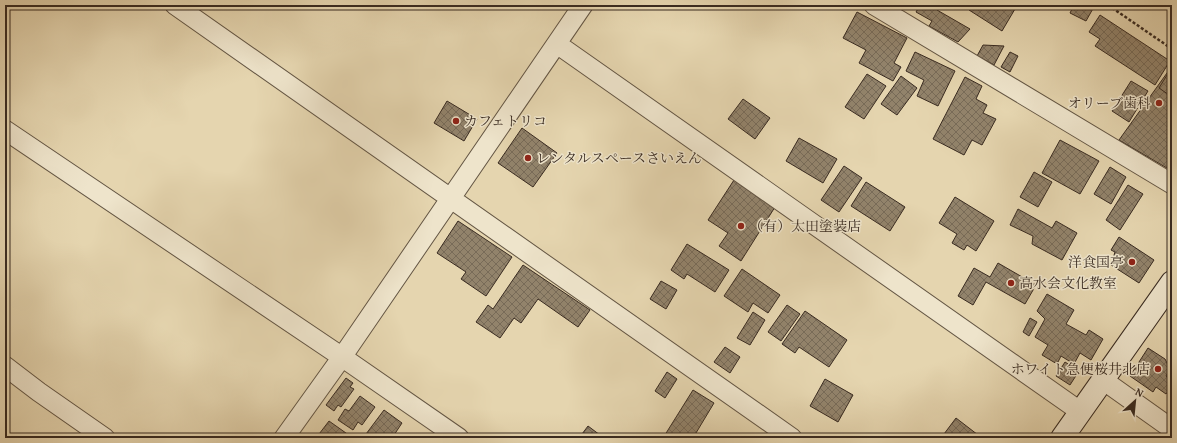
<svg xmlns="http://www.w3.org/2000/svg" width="1177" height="443" viewBox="0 0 1177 443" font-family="'Gentium Book Plus','Noto Serif JP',serif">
  <defs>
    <pattern id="building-cross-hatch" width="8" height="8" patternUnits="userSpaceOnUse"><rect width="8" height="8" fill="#92836b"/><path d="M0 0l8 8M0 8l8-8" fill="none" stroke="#786b58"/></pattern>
  </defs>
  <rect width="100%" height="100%" fill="#e5d5af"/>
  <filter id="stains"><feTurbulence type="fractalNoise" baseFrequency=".005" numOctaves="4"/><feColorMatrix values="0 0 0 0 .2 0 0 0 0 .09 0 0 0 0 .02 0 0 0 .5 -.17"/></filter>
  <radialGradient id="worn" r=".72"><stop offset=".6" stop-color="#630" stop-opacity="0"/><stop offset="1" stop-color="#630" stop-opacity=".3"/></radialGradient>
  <path fill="url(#building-cross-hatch)" stroke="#392b21" d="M 920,5 L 940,5 L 937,10 L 970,29 L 958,42 L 929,26 L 932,21 L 916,12 Z
    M 972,5 L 1009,5 L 1015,9 L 1002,31 L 969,10 Z
    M 1074,5 L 1095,5 L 1086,21 L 1070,13 Z
    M 857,12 L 907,38 L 894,63 L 901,67 L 893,81 L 859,63 L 866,50 L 843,38 Z
    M 1100,15 L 1170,61 L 1155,85 L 1095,46 L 1100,39 L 1089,32 Z
    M 983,45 L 1004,46 L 994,65 L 977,56 Z
    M 915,52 L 955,71 L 938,106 L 917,96 L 924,80 L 906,71 Z
    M 1010,52 L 1018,56 L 1010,72 L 1001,67 Z
    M 1172,66 L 1172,171 L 1119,140 Z
    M 1172,67 L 1172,97 L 1159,88 Z
    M 867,74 L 886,86 L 864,119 L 845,107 Z
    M 901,76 L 917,88 L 897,115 L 881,104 Z
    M 965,77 L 982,86 L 976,99 L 987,105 L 983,113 L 996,119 L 982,145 L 972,140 L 964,155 L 933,139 Z
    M 1131,81 L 1148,91 L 1129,122 L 1112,111 Z
    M 743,99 L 770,118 L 755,139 L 728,119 Z
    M 447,101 L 477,119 L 464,141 L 434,123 Z
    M 522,128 L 557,153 L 533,187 L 498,163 Z
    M 799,138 L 837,159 L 823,183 L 786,161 Z
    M 1060,140 L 1099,161 L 1080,194 L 1042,173 Z
    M 844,166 L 862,178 L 839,212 L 821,200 Z
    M 1110,167 L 1126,177 L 1111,204 L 1094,194 Z
    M 1034,172 L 1052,182 L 1038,207 L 1020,197 Z
    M 734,180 L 775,207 L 741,261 L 719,246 L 728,233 L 708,220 Z
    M 866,182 L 905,207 L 890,231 L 851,206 Z
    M 1128,185 L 1143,194 L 1120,230 L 1106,220 Z
    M 955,197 L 994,221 L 976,251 L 967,245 L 964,250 L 952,243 L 957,234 L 939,223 Z
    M 1018,209 L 1052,228 L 1056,221 L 1077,233 L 1062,260 L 1032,244 L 1033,236 L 1010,225 Z
    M 458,221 L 512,257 L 486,296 L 461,279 L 466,272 L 437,253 Z
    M 1119,237 L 1154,260 L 1139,283 L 1111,265 L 1115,252 L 1111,250 Z
    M 687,244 L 729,270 L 715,292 L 687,274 L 684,279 L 671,270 Z
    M 998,263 L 1036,285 L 1025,304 L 986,282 L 973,305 L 958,296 L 974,268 L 990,277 Z
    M 523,265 L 590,310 L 578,327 L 538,299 L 521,323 L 514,318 L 500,338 L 476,322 L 488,305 L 493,309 Z
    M 742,269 L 780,295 L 768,313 L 753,303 L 748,312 L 724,296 Z
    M 661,281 L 677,290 L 666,309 L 650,299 Z
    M 1047,294 L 1074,310 L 1066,324 L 1086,335 L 1089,330 L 1103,339 L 1091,360 L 1080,353 L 1074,364 L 1061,356 L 1057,364 L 1042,355 L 1048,345 L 1035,337 L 1045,319 L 1037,311 Z
    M 787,305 L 800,314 L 781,341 L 768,332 Z
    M 805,311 L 847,340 L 829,367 L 799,347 L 795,353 L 782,344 Z
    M 753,312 L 765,320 L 750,345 L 737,338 Z
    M 1030,318 L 1037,322 L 1029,336 L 1023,332 Z
    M 725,347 L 740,357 L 730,373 L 714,362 Z
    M 1148,348 L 1165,359 L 1170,369 L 1166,376 L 1172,381 L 1172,386 L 1166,394 L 1156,387 L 1153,392 L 1130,376 Z
    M 1065,362 L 1079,371 L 1070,385 L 1056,376 Z
    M 667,372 L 677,379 L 665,398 L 655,391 Z
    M 346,378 L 353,383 L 350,387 L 354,389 L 341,407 L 338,405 L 334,411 L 326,405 Z
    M 825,379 L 853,395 L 838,422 L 810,406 Z
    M 693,390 L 714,403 L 693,438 L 663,438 Z
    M 360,396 L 375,407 L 362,425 L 358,422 L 353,430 L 338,420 L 345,409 L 349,411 Z
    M 384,410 L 402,423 L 392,438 L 371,438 L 366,434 Z
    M 956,418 L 982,438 L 941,438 Z
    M 329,421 L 353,438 L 316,438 Z
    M 588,426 L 604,438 L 579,438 Z"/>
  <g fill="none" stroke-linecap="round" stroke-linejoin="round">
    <g stroke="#645644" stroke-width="21">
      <path id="street" d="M 175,5 L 792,438
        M 874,5 L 1172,184
        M 557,44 L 1081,412
        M 5,130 L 342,357 L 459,438
        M 5,366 L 39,392 L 105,438
        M 1103,380 L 1172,429
        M 284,438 L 342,357 L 583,5"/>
    </g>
    <g stroke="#392b21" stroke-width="24">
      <path id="secondary" d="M 1062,438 L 1172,282"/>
    </g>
    <path stroke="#392b21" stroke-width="2.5" stroke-dasharray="3 2" stroke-linecap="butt" d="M 1108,5 L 1172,49"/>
    <use href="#street" stroke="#eee4cb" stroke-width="19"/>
    <use href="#secondary" stroke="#eee4cb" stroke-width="22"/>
  </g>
  <g fill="#8f2418" stroke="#eee4cb" stroke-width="1.5">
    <circle cx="1159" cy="103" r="4"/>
    <circle cx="456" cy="121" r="4"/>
    <circle cx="528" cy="158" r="4"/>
    <circle cx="741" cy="226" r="4"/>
    <circle cx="1132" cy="262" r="4"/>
    <circle cx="1011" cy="283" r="4"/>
    <circle cx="1158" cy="369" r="4"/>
  </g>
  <g text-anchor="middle" stroke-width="3" stroke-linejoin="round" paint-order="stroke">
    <g font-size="14" fill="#392b21" stroke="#eee4cb" text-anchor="start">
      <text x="1151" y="108" text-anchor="end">オリーブ歯科</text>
      <text x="464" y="126">カフェトリコ</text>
      <text x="536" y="163">レンタルスペースさいえん</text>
      <text x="749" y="231">（有）太田塗装店</text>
      <text x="1124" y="267" text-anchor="end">洋食国亭</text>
      <text x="1019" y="288">高水会文化教室</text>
      <text x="1150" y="374" text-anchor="end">ホワイト急便桜井北店</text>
    </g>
  </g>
  <rect width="1177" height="443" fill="none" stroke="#e5d5af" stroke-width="20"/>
  <rect x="6" y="6" width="1165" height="431" fill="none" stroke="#392b21" stroke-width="2"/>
  <rect x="10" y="10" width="1157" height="423" fill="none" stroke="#392b21"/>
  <g transform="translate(1135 401) rotate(27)" stroke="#eee4cb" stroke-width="3" paint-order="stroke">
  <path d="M0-3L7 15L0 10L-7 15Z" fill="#392b21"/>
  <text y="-6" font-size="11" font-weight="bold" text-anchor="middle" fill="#392b21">N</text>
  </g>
  <rect width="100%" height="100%" filter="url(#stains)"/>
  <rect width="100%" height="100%" fill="url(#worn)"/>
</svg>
